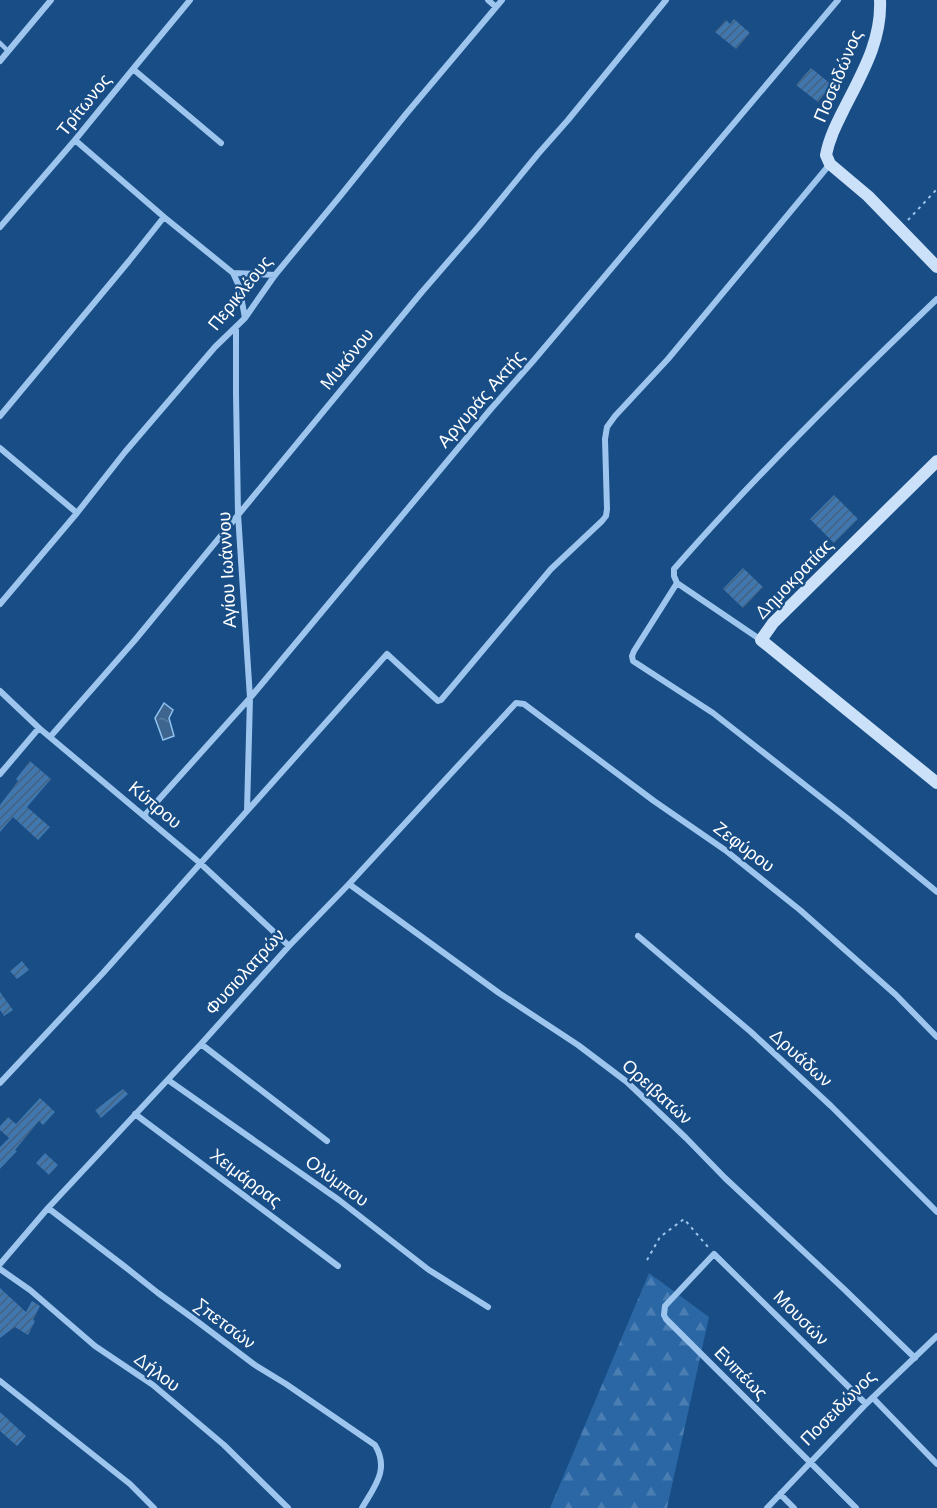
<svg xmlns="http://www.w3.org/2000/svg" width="937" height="1508" viewBox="0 0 937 1508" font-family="'Nunito Sans',sans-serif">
  <defs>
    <pattern id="forest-firs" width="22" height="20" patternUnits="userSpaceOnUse" patternTransform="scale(1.5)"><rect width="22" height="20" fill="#2a67a4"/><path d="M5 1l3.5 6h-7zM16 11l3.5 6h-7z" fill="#4a7eb2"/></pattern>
    <pattern id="water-ripples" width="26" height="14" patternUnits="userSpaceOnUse" patternTransform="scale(1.5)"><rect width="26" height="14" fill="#3d658e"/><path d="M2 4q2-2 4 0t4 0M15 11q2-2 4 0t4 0" fill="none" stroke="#5a7c9f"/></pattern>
    <pattern id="building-hatch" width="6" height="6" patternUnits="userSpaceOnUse" patternTransform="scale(1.5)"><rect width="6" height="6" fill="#4077af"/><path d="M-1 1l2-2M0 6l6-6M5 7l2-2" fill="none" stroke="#46627e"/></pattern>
  </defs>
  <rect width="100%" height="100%" fill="#184d86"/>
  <path fill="url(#forest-firs)" d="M 649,1273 L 709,1317 L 667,1508 L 550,1508 Z"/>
  <path fill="url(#water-ripples)" stroke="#90c1ef" stroke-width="1.5" d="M 164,703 L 173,710 L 169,718 L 174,736 L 163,740 L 155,718 Z"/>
  <path fill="url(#building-hatch)" d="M 734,19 L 750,33 L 736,49 L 715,32 L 726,20 L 730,24 Z
    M 811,68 L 832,85 L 818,102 L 796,85 Z
    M 834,495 L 858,519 L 834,543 L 810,519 Z
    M 743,568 L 763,587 L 743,608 L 723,589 Z
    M 30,761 L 51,779 L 27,807 L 50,827 L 38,840 L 13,817 L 0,832 L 0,805 L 18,781 L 16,779 Z
    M 22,961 L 29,970 L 17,979 L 10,971 Z
    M 0,992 L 13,1010 L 4,1016 L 0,1010 Z
    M 123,1089 L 128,1094 L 101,1118 L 95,1110 Z
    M 40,1098 L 55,1112 L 43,1125 L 39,1121 L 15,1150 L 17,1151 L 0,1169 L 0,1147 L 9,1138 L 0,1130 L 0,1126 L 8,1117 L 16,1124 Z
    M 45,1153 L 58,1165 L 49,1175 L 36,1163 Z
    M 0,1288 L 26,1312 L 32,1301 L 40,1306 L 33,1320 L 35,1321 L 28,1335 L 15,1327 L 0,1338 Z
    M 0,1412 L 26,1436 L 17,1446 L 0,1431 Z"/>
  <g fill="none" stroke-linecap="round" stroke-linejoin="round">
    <path stroke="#9ec5ed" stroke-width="2" stroke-dasharray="3 4.5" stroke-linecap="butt" d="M 908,220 L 937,189
      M 647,1260 L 660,1237 L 684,1219 L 708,1247"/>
    <path stroke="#9ec5ed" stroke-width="4.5" d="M 0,43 L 8,51"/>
    <path stroke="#9ec5ed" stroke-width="6" d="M 488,0 L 496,7
      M 0,61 L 51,0
      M 133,69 L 221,143
      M 75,140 L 164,217 L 233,273 L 239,286 L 245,318
      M 0,227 L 75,140 L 133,69 L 190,0
      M 233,273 L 275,275
      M 0,416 L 129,261 L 164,217
      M 0,448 L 77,513
      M 677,583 L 634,651 L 632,656 L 633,661 L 713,713 L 847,818 L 937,892
      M 0,604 L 77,513 L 125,452 L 215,347 L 245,318 L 275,275 L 341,195 L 406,114 L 502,0
      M 761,640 L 677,583 L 674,576 L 674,569 C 756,475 847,385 937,299
      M 0,691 L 39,728 L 200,863 L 289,946
      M 50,737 L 135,640 L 421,293 L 479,226 L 538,154 L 568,120 L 666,0
      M 0,774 L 39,728
      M 247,811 L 387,654 L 438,701 L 441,700 L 551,569 L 602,521 L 606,516 L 607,509 L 605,439 L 607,427 L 615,416 L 668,359 L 830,164
      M 144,816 L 250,698 L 490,410 L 534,360 L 838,0
      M 349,884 L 499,993 L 578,1045 L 627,1082 L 686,1138 L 725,1178 L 845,1290 L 915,1358
      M 638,936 L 751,1032 L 831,1106 L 937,1212
      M 201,1044 L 327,1141
      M 168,1080 L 339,1200 L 429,1270 L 488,1307
      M 0,1083 L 103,973 L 247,811 L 250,698 L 238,514 L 236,393 L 236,327
      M 135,1114 L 338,1266
      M 48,1208 L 124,1266 L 158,1293 L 194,1319 L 255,1365 L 286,1384 L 375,1445 C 390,1470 374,1487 362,1508
      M 0,1264 L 48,1208 L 201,1044 L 289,946 L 349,884 L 516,703 L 524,704 L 654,801 L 725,850 L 800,910 L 896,995 L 937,1037
      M 0,1269 L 30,1290 L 95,1346 L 153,1385 L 224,1445 L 288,1508
      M 0,1381 L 130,1484 L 154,1508
      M 873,1398 L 937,1464
      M 780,1494 L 794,1508
      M 767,1508 L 866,1404 L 937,1336
      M 856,1508 L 666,1319 L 664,1315 L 665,1306 L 714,1254 L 866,1404"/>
    <path stroke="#cae1f9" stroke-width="12" d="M 880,0 C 882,41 861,75 843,111 C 836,125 829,139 826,155 L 830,164 L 868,196 L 937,267
      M 937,461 L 773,623 L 761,640 L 937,783"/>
  </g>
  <g text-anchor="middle" stroke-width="4.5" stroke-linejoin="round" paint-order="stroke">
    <g font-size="18" fill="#fff" stroke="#184d86">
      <text transform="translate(838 76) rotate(-67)" y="6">Ποσειδώνος</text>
      <text transform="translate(84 105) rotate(-51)" y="6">Τρίτωνος</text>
      <text transform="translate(240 293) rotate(-51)" y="6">Περικλέους</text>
      <text transform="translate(347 359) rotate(-51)" y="6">Μυκόνου</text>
      <text transform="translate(481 399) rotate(-49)" y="6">Αργυράς Ακτής</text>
      <text transform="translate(227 570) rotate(-93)" y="6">Αγίου Ιωάννου</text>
      <text transform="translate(794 579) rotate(-46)" y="6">Δημοκρατίας</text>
      <text transform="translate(155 805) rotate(40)" y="6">Κύπρου</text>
      <text transform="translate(744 847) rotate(37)" y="6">Ζεφύρου</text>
      <text transform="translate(245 972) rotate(-48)" y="6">Φυσιολατρών</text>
      <text transform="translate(801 1058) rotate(42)" y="6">Δρυάδων</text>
      <text transform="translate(657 1092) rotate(42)" y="6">Ορειβατών</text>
      <text transform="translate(246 1178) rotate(37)" y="6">Χειμάρρας</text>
      <text transform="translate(337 1181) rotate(36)" y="6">Ολύμπου</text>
      <text transform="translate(801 1318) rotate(45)" y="6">Μουσών</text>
      <text transform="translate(225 1324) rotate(37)" y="6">Σπετσών</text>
      <text transform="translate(157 1372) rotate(37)" y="6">Δήλου</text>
      <text transform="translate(741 1373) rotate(45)" y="6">Ενιπέως</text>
      <text transform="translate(838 1408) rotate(-45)" y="6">Ποσειδώνος</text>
    </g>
  </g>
</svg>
